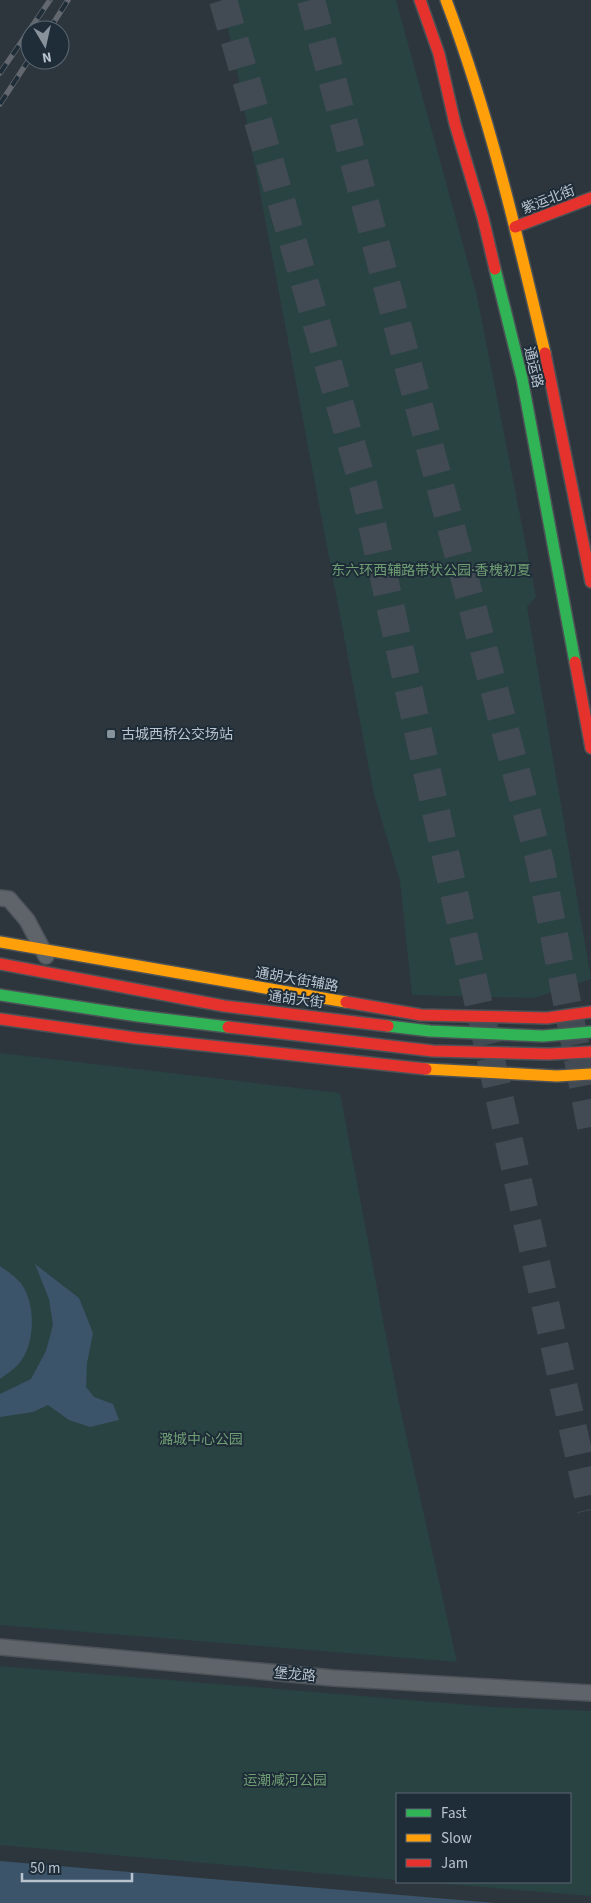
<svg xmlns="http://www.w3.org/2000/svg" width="591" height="1903" viewBox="0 0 591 1903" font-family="'Source Sans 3','Noto Sans SC',sans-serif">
  <rect width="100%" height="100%" fill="#2d363d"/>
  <path fill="#294343" d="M 222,0 L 396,0 L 477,296 L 536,597 L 527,607 L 591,979 L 534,998 L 412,995 L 400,881 L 374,795 L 237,71 Z
    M 0,1053 L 340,1093 L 398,1399 L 457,1662 L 0,1625 Z
    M 0,1666 L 493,1707 L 591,1711 L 591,1896 L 421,1882 L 570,1882 L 570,1794 L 397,1794 L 397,1880 L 0,1845 Z"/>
  <path fill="#3b5469" d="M 35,1264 L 79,1298 L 93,1333 L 87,1363 L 86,1387 L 94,1397 L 113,1404 L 119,1420 L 90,1427 L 69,1420 L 48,1405 L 33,1412 L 0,1417 L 0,1394 L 31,1379 L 46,1351 L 53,1325 L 49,1299 Z
    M 0,1266 C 6,1270 13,1275 18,1280 C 36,1298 36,1341 21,1361 C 16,1368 7,1374 0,1379 Z
    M 0,1861 L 495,1903 L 0,1903 Z"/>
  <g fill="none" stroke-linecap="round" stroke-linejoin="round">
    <path stroke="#424b53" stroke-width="28" stroke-dasharray="28 14" stroke-linecap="butt" d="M 223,0 L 364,488 L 591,1510
      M 311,0 L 540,862 L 591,1127"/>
    <g stroke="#4c5257" stroke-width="18">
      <path id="street" d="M 0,898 L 9,899 L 27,920 L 46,956
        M 0,1647 L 333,1678 L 591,1693"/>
    </g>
    <g stroke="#4c5257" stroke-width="14">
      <path id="fast" d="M 495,269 L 522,378 L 575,662
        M 0,995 L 138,1016 L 228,1027
        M 388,1026 L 430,1031 L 543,1036 L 591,1032"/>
    </g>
    <g stroke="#4c5257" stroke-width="14">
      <path id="slow" d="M 446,0 C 489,114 517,234 545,353
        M 0,942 L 346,1002
        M 426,1069 L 557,1076 L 591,1074"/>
    </g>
    <g stroke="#4c5257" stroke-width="14">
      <path id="jam" d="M 420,0 L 439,54 L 455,124 L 483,218 L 495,269
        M 515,227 L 591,198
        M 545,353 L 591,582
        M 575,662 L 591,748
        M 0,964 L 224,1006 L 388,1026
        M 346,1002 L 421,1015 L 547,1018 L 591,1012
        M 0,1019 L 136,1038 L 426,1069
        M 228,1027 L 433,1051 L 548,1054 L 591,1052"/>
    </g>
    <use href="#street" stroke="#5e646a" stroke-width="15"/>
    <use href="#fast" stroke="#30b455" stroke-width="11"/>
    <use href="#slow" stroke="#ff9f0a" stroke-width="11"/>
    <use href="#jam" stroke="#e5322d" stroke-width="11"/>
    <g stroke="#62686e" stroke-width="5.5">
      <path id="rail" d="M 49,30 L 68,0
        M 0,73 L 50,0
        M 0,104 L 30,58"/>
    </g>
    <use href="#rail" stroke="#1f2d39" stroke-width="4" stroke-dasharray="11" stroke-linecap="butt"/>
  </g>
  <rect fill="#87929b" stroke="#1f2d39" stroke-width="2" x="106" y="729" width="10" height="10" rx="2.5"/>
  <g text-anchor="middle" stroke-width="4" stroke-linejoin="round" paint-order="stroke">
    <g font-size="14" fill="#b8c3cd" stroke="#1f2d39">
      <text transform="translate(548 199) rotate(-21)" y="5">紫运北街</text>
      <text transform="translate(534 367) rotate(77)" y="5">通运路</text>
      <text transform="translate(297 979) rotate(10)" y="5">通胡大街辅路</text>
      <text transform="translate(296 999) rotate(7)" y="5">通胡大街</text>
      <text transform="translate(295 1674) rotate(5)" y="5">堡龙路</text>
    </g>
    <g font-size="14" fill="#6f9e73" stroke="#1f2d39">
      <text x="431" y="575">东六环西辅路带状公园·香槐初夏</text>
      <text x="201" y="1444">潞城中心公园</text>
      <text x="285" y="1785">运潮减河公园</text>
    </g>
    <g font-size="14" fill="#b8c3cd" stroke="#1f2d39" text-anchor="start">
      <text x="121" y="739">古城西桥公交场站</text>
    </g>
  </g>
  <rect x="396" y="1793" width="175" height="90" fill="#1f2d39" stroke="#5c6974"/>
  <rect x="406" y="1809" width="25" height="8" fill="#30b455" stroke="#5c6974"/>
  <text x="441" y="1818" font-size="15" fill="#b8c3cd">Fast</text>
  <rect x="406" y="1834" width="25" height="8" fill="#ff9f0a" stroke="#5c6974"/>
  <text x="441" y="1843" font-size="15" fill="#b8c3cd">Slow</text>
  <rect x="406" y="1859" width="25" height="8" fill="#e5322d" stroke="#5c6974"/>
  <text x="441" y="1868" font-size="15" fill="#b8c3cd">Jam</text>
  <g transform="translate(45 45) rotate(171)"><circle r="24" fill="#1f2d39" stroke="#5c6974"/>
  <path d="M0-4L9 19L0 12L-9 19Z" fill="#87929b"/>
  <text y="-8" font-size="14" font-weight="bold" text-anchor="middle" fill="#b8c3cd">N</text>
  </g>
  <path d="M22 1873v8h110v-8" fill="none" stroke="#b8c3cd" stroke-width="2.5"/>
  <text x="30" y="1873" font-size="15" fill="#b8c3cd" stroke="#1f2d39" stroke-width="4" paint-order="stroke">50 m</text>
</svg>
